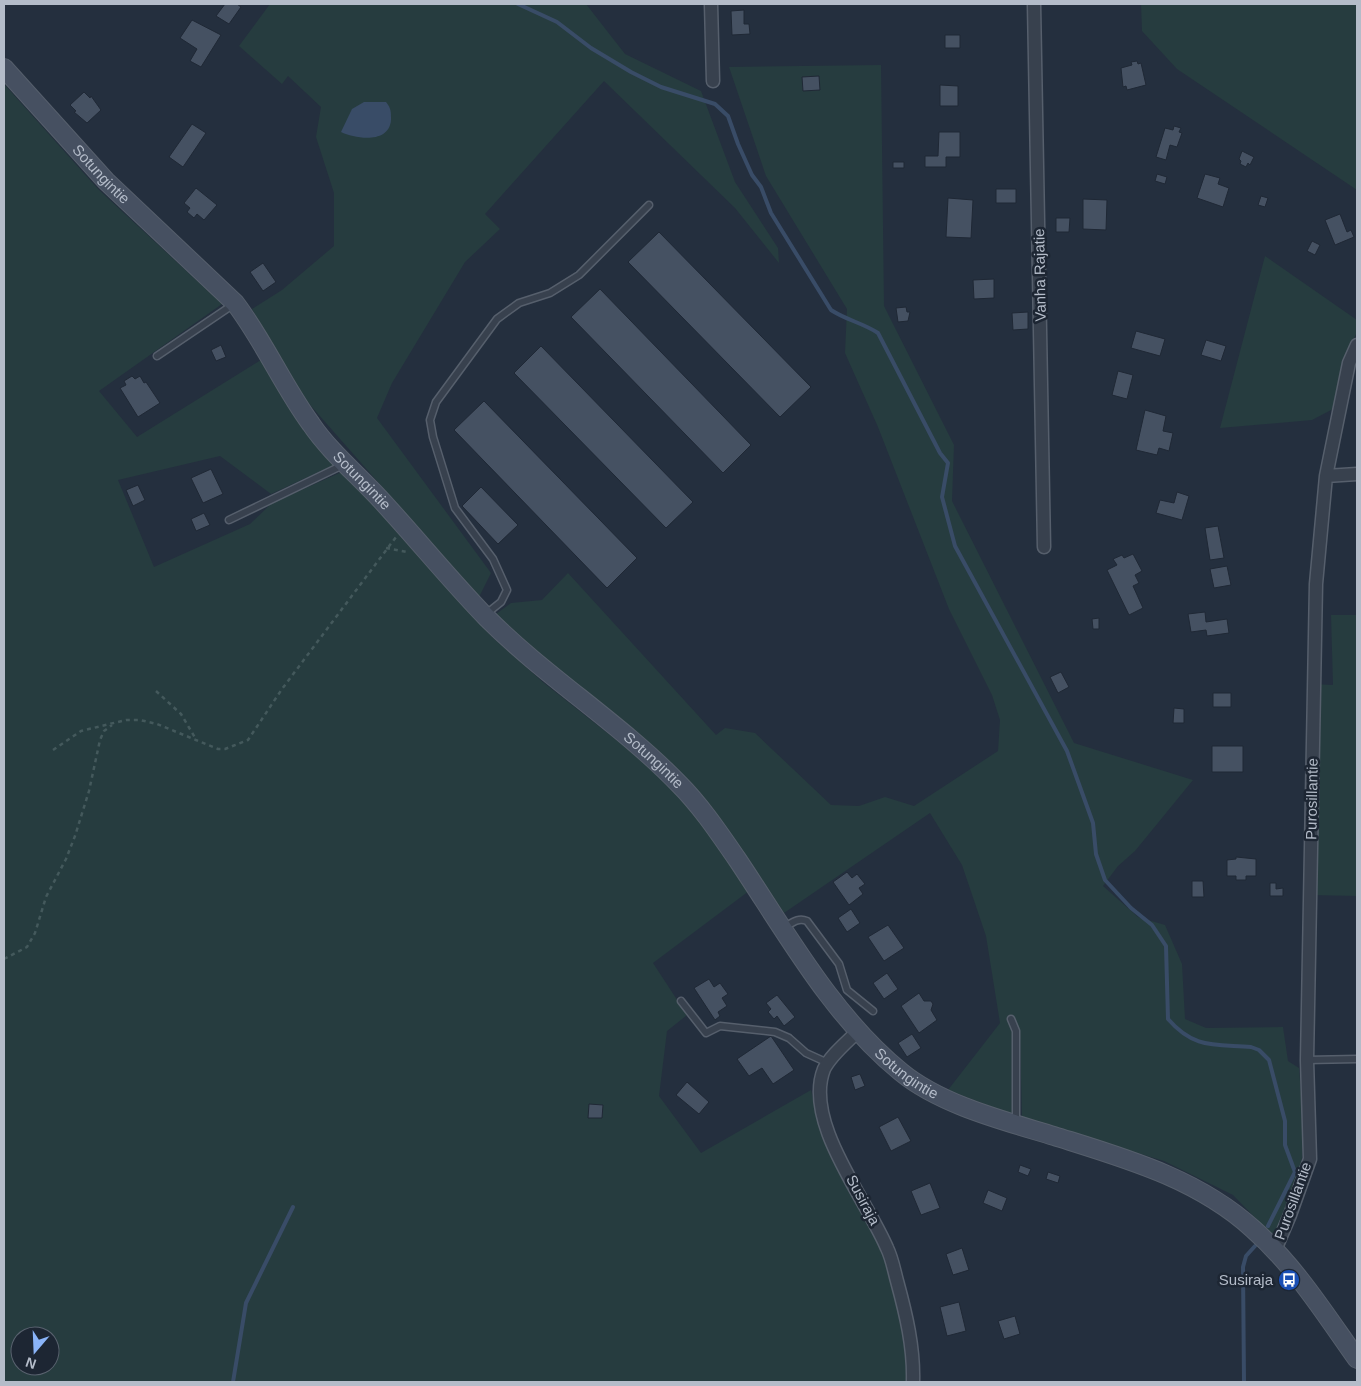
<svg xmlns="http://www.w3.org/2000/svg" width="1361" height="1386" viewBox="0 0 1361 1386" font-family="Helvetica,sans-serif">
  <rect width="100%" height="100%" fill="#242f3e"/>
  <path fill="#263c3f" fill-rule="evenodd" d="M 270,4 L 586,4 L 625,54 L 701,91 L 735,182 L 778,248 L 779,263 L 735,208 L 604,81 L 485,214 L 500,229 L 465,262 L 392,383 L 377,418 L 491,573 L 479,597 L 304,398 L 252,309 L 282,290 L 334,246 L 334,193 L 316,137 L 321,107 L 288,76 L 282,84 L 239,46 Z
    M 1141,4 L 1357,4 L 1357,190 L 1177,69 L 1142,31 Z
    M 881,65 L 884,306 L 954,445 L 952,501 L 1074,743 L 1193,780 L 1135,851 L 1118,866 L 1103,886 L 1138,917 L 1165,925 L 1182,964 L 1185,1019 L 1206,1028 L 1283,1027 L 1288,1061 L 1299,1068 L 1304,1132 L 1301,1169 L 1277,1233 L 1270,1233 L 1233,1195 L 1164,1161 L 1022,1118 L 1020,1039 L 1014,1034 L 1013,1115 L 948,1090 L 1000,1023 L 986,936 L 962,865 L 930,813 L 784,913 L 719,819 L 513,633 L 496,614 L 511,603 L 542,600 L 568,573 L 716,735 L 725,728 L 755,733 L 831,805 L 859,806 L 885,797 L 914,806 L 998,751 L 1000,720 L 992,695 L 949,609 L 878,427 L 845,353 L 847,309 L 766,176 L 729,67 Z
    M 4,84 L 98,189 L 222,304 L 99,391 L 137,437 L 261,360 L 287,406 L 336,464 L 271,494 L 220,456 L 118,480 L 154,567 L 250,524 L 272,503 L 344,471 L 492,637 L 544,683 L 653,769 L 680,796 L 701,820 L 749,891 L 653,963 L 687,1015 L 667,1031 L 659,1096 L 701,1153 L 811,1090 L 819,1126 L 882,1252 L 901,1315 L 908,1365 L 907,1382 L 4,1382 ZM 20,1336 L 50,1336 L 50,1366 L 20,1366 Z
    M 1265,256 L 1357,320 L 1357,332 L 1342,364 L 1333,409 L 1312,420 L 1220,428 Z
    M 1331,615 L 1357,615 L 1357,896 L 1311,895 L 1313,684 L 1333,685 Z"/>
  <path fill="#394c67" d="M 364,102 L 386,102 C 391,108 391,112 391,120 C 389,144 356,139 341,132 L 352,109 Z"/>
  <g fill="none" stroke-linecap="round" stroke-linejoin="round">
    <path stroke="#394c67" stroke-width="4" d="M 518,4 L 557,22 L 591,48 L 631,72 L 661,87 L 715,104 L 728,116 L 738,144 L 752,175 L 761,187 L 771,213 L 831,310 C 846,320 863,323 878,333 L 940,453 L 948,463 L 942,497 L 955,546 L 1067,751 L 1093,823 L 1096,854 L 1105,880 L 1131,908 L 1152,925 L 1166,946 L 1168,1019 C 1194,1049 1214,1044 1251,1047 L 1259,1050 L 1269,1060 L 1285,1121 L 1285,1145 L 1295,1172 L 1268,1226
      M 233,1382 L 246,1303 L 293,1207
      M 1244,1382 L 1243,1267 L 1246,1256 L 1255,1246"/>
  </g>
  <path fill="#455162" stroke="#1f2835" d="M 225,4 L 237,4 L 241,7 L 229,24 L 216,16 Z
    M 744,10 L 744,24 L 749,24 L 750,34 L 732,35 L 731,11 Z
    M 192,20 L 221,35 L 201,67 L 190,61 L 197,49 L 180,38 Z
    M 945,35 L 960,35 L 960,48 L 945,48 Z
    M 1137,61 L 1138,64 L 1141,63 L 1146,85 L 1127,90 L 1126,86 L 1123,87 L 1121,68 L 1132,65 L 1131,62 Z
    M 819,76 L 820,90 L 803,91 L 802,77 Z
    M 940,85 L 958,86 L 958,106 L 940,106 Z
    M 84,92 L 90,98 L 91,96 L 101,110 L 87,123 L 74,112 L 76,111 L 70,105 Z
    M 192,124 L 206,133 L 183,167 L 169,157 Z
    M 1174,126 L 1181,128 L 1179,132 L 1182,133 L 1177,147 L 1170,145 L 1166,160 L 1156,157 L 1165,128 L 1173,130 Z
    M 939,132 L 960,132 L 960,157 L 946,157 L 946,167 L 925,167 L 925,156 L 938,156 Z
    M 1242,151 L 1254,157 L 1250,165 L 1248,163 L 1246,167 L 1240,164 L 1241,161 L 1239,159 Z
    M 893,162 L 904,162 L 904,168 L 893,168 Z
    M 1157,174 L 1167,177 L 1165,184 L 1155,181 Z
    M 1205,174 L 1220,178 L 1218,184 L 1229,188 L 1223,207 L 1197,198 Z
    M 196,188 L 217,205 L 204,220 L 197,214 L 194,218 L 187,212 L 190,208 L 184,203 Z
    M 996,189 L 1016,189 L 1016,203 L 996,203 Z
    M 1261,196 L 1268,198 L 1265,207 L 1258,205 Z
    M 948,198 L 973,200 L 971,238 L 946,237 Z
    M 1083,199 L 1107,200 L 1106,230 L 1083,229 Z
    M 1340,214 L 1347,232 L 1351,230 L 1354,237 L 1335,245 L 1325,220 Z
    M 1056,218 L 1070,218 L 1069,232 L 1056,232 Z
    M 659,232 L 811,387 L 780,417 L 628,262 Z
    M 1312,241 L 1320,245 L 1315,255 L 1307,251 Z
    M 263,263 L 276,282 L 263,291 L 250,272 Z
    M 994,279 L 994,298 L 974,299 L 973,280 Z
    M 600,289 L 751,445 L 723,473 L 571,317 Z
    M 906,307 L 907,312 L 910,312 L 908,321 L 898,322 L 896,308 Z
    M 1028,312 L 1028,329 L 1013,330 L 1012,313 Z
    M 1136,331 L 1165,339 L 1160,356 L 1131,348 Z
    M 1206,340 L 1226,346 L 1221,361 L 1201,355 Z
    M 221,345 L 226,357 L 216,361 L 211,350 Z
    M 541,346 L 693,502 L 666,528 L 514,373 Z
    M 1118,371 L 1133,375 L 1127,399 L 1112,395 Z
    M 132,376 L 135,379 L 140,376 L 144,383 L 146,382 L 160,403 L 138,417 L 120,388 L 126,385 L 124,381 Z
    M 484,401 L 637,558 L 607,588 L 454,430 Z
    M 1145,410 L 1166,416 L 1163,431 L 1173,433 L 1169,451 L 1159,448 L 1157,455 L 1136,450 Z
    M 211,469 L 223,494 L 203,503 L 191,478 Z
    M 138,485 L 145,500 L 133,506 L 126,490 Z
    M 481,487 L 518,525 L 498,544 L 462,506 Z
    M 1177,492 L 1189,496 L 1182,520 L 1156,513 L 1160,500 L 1174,503 Z
    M 204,513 L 210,525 L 196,531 L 191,519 Z
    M 1218,526 L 1224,558 L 1210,560 L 1205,528 Z
    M 1133,554 L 1142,571 L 1135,575 L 1139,583 L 1133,586 L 1143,608 L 1129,615 L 1107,570 L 1117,565 L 1113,559 L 1122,555 L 1124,558 Z
    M 1227,566 L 1231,585 L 1214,588 L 1210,569 Z
    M 1205,612 L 1206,622 L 1227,619 L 1229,633 L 1207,636 L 1206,630 L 1191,632 L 1188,614 Z
    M 1099,618 L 1099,629 L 1093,629 L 1092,619 Z
    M 1061,672 L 1069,687 L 1058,693 L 1050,677 Z
    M 1213,693 L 1231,693 L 1231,707 L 1213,707 Z
    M 1174,708 L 1184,709 L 1184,723 L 1173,723 Z
    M 1212,746 L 1243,746 L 1243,772 L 1212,772 Z
    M 1236,857 L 1256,859 L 1256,876 L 1246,876 L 1246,880 L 1236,880 L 1236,876 L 1227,876 L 1227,860 L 1236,859 Z
    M 847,872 L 852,878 L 857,874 L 865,884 L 859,888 L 863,894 L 849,905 L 833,882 Z
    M 1192,881 L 1203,881 L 1204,897 L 1192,897 Z
    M 1270,883 L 1276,883 L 1276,889 L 1283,888 L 1283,896 L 1270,896 Z
    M 851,909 L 860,923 L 847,932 L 838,918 Z
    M 888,925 L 904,948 L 884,961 L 868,937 Z
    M 887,973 L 898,989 L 884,999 L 873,983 Z
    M 709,979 L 714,987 L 720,983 L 728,994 L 722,998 L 727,1006 L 718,1012 L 720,1016 L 715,1020 L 694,988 Z
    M 919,993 L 924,1001 L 931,1001 L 933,1004 L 931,1010 L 937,1020 L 919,1033 L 901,1006 Z
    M 777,995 L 795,1017 L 784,1026 L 777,1016 L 774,1019 L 768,1012 L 771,1009 L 766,1003 Z
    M 912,1034 L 921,1048 L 907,1057 L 898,1043 Z
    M 771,1036 L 794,1070 L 773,1084 L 762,1068 L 749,1076 L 737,1059 Z
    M 860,1074 L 865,1086 L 855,1090 L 851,1077 Z
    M 687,1082 L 709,1102 L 699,1114 L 676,1095 Z
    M 589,1104 L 603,1105 L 602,1118 L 588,1118 Z
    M 898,1117 L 911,1141 L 891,1151 L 879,1127 Z
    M 1020,1165 L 1031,1169 L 1028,1176 L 1018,1172 Z
    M 1048,1172 L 1060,1176 L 1058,1183 L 1046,1179 Z
    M 930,1183 L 940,1208 L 921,1215 L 911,1191 Z
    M 988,1190 L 1007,1198 L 1002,1211 L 983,1203 Z
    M 962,1248 L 969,1270 L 953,1275 L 946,1254 Z
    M 959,1302 L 966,1331 L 947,1336 L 940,1307 Z
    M 1015,1316 L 1020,1334 L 1004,1339 L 998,1321 Z"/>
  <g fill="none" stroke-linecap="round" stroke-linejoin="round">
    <g stroke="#565f6c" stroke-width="9">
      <path id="lane" d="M 157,356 L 234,304
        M 229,520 L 343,465
        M 486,614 L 501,602 L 507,590 L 493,559 L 455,508 L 433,437 L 430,420 L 436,402 L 497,319 L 519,303 L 550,293 L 579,275 L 649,205
        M 783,928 C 792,923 798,917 807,921 L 839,964 L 847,990 L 873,1011
        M 681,1001 L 706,1033 L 720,1026 L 775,1032 L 789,1038 L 806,1053 L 828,1063
        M 1011,1019 L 1016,1031 L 1016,1123
        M 1307,1060 L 1357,1059"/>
    </g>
    <g stroke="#565f6c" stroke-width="15">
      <path id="street" d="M 711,4 L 713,81
        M 1034,4 L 1044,547
        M 1326,476 L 1357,474
        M 857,1032 C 846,1043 831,1055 824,1069 C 803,1122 867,1200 887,1248 C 892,1258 894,1270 897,1281 C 906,1314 914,1347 913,1382
        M 1275,1250 L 1290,1215 L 1310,1159 L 1307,1060 L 1316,584 L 1326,476 L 1349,363 L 1357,345"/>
    </g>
    <g stroke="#565f6c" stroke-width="20">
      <g id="secondary">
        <path id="s1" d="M 4,68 L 106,181 L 235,303 C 264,341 283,386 311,424 C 330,452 358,475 381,500 C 417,539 450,580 487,618 C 547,678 620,723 679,784 C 701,806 719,833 737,859 C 786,932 832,1016 901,1072 C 941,1105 1005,1121 1054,1136 C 1124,1158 1197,1178 1253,1229 C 1295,1266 1325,1314 1357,1359"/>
      </g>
    </g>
    <path stroke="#44595c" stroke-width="2.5" stroke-dasharray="4 4" stroke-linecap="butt" d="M 386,548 L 407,552
      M 156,691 L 181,714 L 197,741
      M 53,750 L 81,731 L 126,720 L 140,720 L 157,724 L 218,749 L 225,749 L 248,740 L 282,689 L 396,537
      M 4,959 L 27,947 L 35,933 L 46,897 L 66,859 L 75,836 L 89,791 L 100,740 L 104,731 L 112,725"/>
    <use href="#lane" stroke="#38414e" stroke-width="6"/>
    <use href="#street" stroke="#38414e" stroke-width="12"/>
    <use href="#secondary" stroke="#465061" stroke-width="18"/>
  </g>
  <defs>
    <g id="bus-disc" transform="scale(1.125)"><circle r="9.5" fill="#1a4fb4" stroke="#1d2633"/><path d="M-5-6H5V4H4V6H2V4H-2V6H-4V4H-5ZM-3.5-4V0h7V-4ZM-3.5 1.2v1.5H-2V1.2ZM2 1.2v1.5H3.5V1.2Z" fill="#fff"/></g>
  </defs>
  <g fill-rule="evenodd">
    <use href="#bus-disc" x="1289" y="1280"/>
  </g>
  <g text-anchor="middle" stroke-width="5" stroke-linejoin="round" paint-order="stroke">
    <g font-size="15" fill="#b4bcc9" stroke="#1d2633">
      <text dy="5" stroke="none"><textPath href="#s1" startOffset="144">Sotungintie</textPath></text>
      <text transform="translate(1040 275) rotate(-91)" y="5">Vanha Rajatie</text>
      <text dy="5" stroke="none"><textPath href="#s1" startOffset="549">Sotungintie</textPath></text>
      <text dy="5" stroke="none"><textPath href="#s1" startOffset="954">Sotungintie</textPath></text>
      <text transform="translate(1312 799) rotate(-89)" y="5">Purosillantie</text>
      <text dy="5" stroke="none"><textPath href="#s1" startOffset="1359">Sotungintie</textPath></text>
      <text transform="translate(863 1200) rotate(62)" y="5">Susiraja</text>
      <text transform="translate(1293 1201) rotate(-70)" y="5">Purosillantie</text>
    </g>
    <g font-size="15" fill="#b4bcc9" stroke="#1d2633" text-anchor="end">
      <text x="1273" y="1285">Susiraja</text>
    </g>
  </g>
  <rect width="1361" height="1386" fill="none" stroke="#b4bcc9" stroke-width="10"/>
  <g transform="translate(35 1351) rotate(199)"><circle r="24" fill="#1d2633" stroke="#59626f"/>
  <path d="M0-4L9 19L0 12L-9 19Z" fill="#8ab4f8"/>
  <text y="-8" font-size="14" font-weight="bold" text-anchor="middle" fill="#b4bcc9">N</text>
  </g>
</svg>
